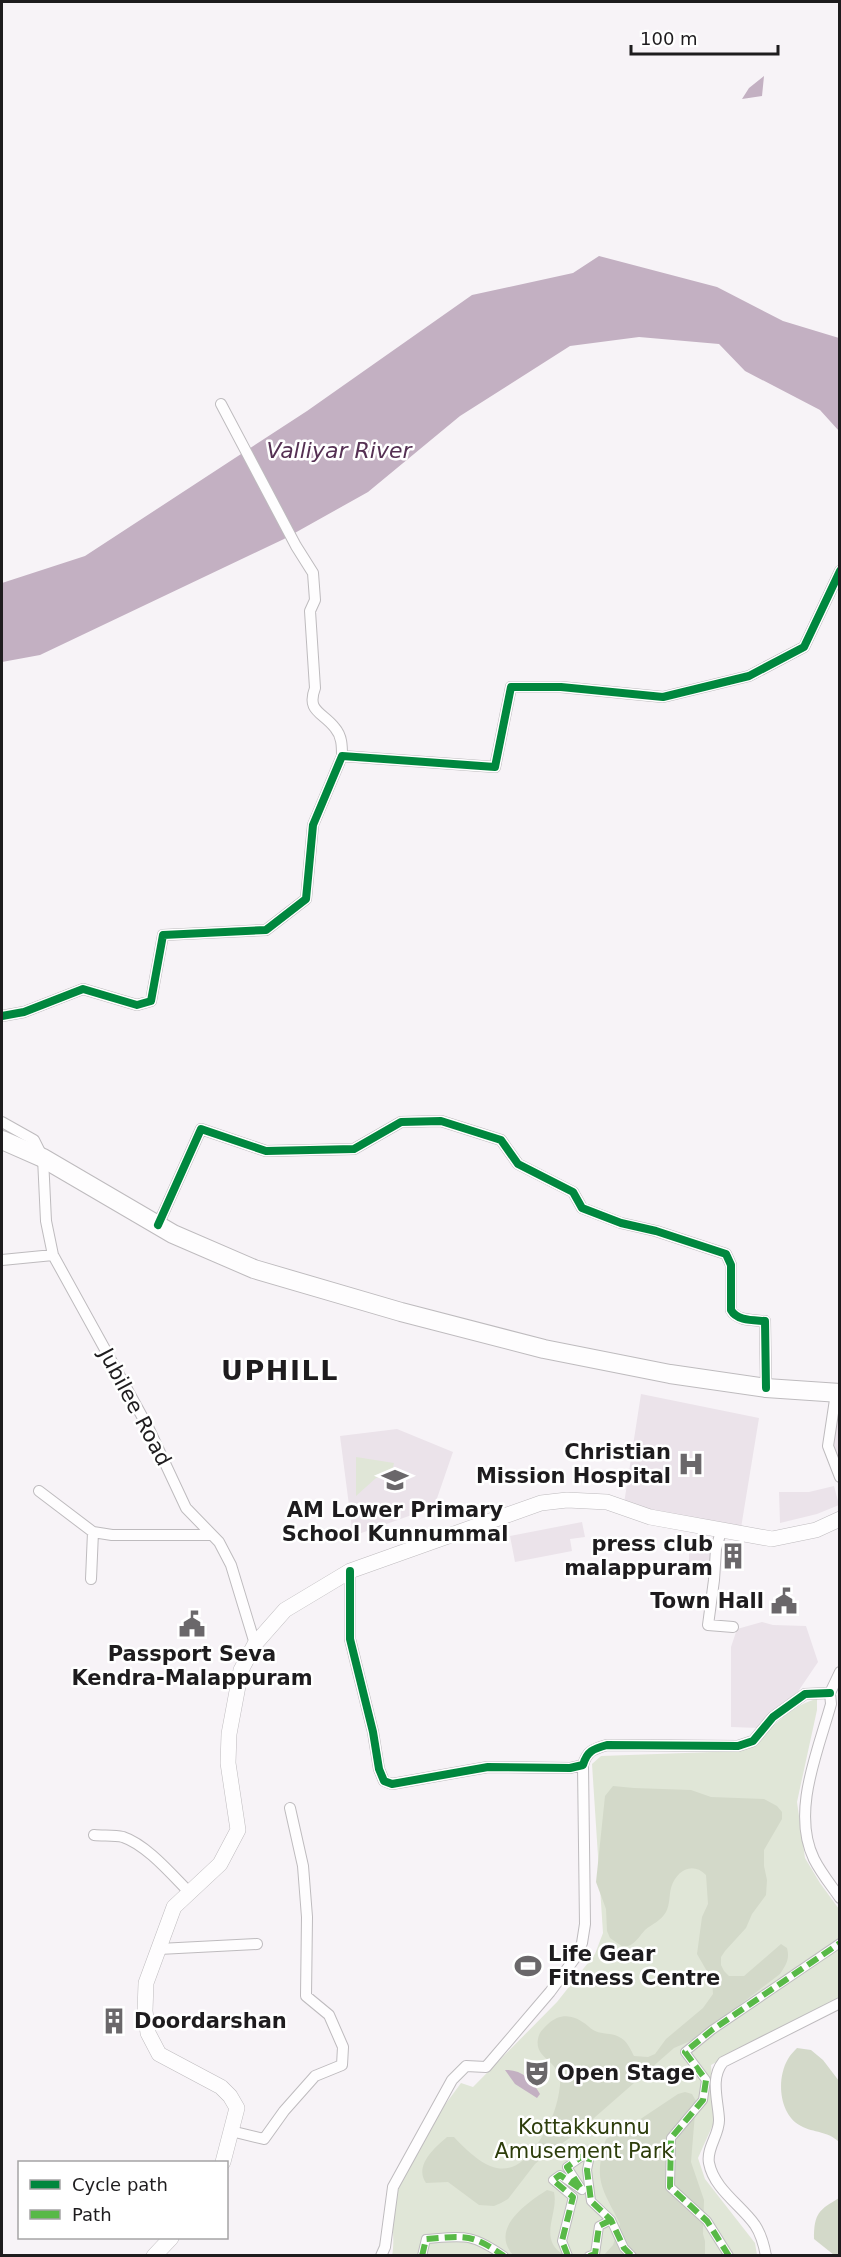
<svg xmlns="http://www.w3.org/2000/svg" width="841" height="2257" viewBox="0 0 841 2257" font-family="'DejaVu Sans',sans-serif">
  <rect width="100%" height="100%" fill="#f7f3f7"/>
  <path fill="#ebe3ea" d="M 641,1394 L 759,1418 L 741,1528 L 623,1510 Z
    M 836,1408 L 839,1408 L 839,1461 L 832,1439 Z
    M 397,1429 L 453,1452 L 434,1507 L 353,1536 L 340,1436 Z
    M 834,1486 L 839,1505 L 817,1514 L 780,1523 L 779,1492 L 809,1492 Z
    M 582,1522 L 585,1537 L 570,1539 L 572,1551 L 515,1562 L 510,1536 Z
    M 689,1548 L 712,1548 L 711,1572 L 689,1572 Z
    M 762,1622 L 773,1625 L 806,1626 L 818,1662 L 793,1699 L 759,1728 L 731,1727 L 731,1647 L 737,1629 Z"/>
  <path fill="#e0e6d7" d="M 356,1457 L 394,1463 L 391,1475 L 376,1478 L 356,1496 Z
    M 817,1699 L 817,1710 L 797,1802 L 805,1858 L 820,1883 L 839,1909 L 839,2000 L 773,2031 L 711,2065 L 715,2120 L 698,2158 L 705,2179 L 755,2243 L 757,2255 L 392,2256 C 396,2236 389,2214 394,2195 C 407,2154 436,2117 461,2083 L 473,2087 L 557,2002 L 595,1954 L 603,1933 L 592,1764 L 601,1756 L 741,1751 C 768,1736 786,1706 817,1699 Z"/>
  <path fill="#d3d9c9" d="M 613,1786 L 634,1788 L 691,1790 L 711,1797 L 764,1799 L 777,1806 L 782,1812 L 782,1819 L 764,1850 L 764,1866 L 767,1880 L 766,1895 L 752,1914 L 746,1928 L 725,1951 L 721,1957 L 721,1965 L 724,1971 L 729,1976 L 744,1976 L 781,1944 L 787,1948 C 790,1959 786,1965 780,1974 L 695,2039 L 674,2048 L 578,2132 L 547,2154 L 535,2164 L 508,2199 L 501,2203 L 494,2206 L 479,2205 L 448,2182 L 426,2183 C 414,2166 434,2148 447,2137 L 454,2137 C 485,2170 511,2186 540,2140 C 551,2123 558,2105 560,2085 C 562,2060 534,2060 538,2039 C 539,2032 543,2029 548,2024 C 561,2012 575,2015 588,2026 C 599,2037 611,2031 621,2038 C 627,2041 631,2050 634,2056 L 648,2057 L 655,2054 L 666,2039 L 703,2008 L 713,1994 L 712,1980 L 697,1954 L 702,1917 L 708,1904 L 706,1875 C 692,1861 676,1871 671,1888 C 669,1896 670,1904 666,1912 C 661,1921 652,1924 645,1930 C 641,1934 637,1941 632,1944 C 630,1946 626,1946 623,1947 L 610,1938 L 607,1931 L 606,1909 L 596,1882 L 605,1796 Z
    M 797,2048 L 811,2050 L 823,2060 L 839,2081 L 839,2142 C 828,2131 814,2133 801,2126 C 779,2115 776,2079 788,2059 C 790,2055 794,2051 797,2048 Z
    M 685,2092 L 692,2094 L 696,2101 L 691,2162 L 704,2200 L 703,2234 L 705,2241 L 705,2255 L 604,2255 L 613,2245 L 620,2224 C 602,2187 593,2181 606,2139 L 627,2128 L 678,2094 Z
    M 547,2190 L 554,2192 C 559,2214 537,2239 564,2255 L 513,2255 C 490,2229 525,2204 547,2190 Z
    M 839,2198 L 839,2255 L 834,2255 L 814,2239 C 814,2213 819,2210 839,2198 Z"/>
  <path fill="#c3b0c2" d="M 764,76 L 762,96 L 742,99 L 749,88 Z
    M 599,256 L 717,287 L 783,321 L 839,338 L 839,431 L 820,410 L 745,371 L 719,344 L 639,337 L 570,346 L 460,416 L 368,492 L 284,539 L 40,655 L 2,662 L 2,583 L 85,556 L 307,411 L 472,295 L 573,273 Z
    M 505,2070 C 521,2069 532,2080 540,2094 L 537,2098 L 515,2084 Z"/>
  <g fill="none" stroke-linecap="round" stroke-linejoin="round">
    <g stroke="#bebbbe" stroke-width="10">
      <path id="pedestrian" d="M 422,2256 L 426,2239 C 465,2236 471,2233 504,2256
        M 568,2256 L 562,2241 L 573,2197 L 553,2180 L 560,2175 L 582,2190 L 567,2167 L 591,2150 L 587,2170 L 591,2201 L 611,2220 L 624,2248 L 632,2256
        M 589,2256 L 595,2254 L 599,2226 L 611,2220
        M 729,2256 L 707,2221 L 670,2187 L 671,2138 L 703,2100 L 706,2080 L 685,2052 L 712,2030 L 840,1943"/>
    </g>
    <g stroke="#bebbbe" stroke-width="12">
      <path id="minor" d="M 221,404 L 296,546 L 313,573 L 315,600 L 310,611 L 315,688 C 306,712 323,712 335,728 C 342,736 342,746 342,756
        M 2,1016 L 24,1012 L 83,989 L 137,1005 L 151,1001 L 163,935 L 266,930 L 306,899 L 313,825 L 342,756 L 495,767 L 511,687 L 561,687 L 663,697 L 749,676 L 804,647 L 840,571
        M 2,1122 L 34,1140 L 43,1158 L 46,1221 L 53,1255 L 149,1429 L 186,1508 L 219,1542 L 231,1565 L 255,1644
        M 158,1225 L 201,1129 L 266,1151 L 354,1149 L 401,1122 L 441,1121 L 501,1140 L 518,1164 L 573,1192 L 582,1208 L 621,1223 L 656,1231 L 726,1254 L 731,1265 L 731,1310 C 737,1321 753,1320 765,1321 L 766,1388
        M 2,1260 L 53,1255
        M 836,1393 L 828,1446 L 840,1477
        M 39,1491 L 93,1532 L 112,1535 L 212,1535
        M 721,1531 L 716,1549 L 714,1580 L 708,1625 L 733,1627
        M 350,1571 L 350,1639 L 373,1732 L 379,1769 L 384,1781 L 392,1784 L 488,1767 L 570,1768 L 583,1765 C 587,1751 593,1749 607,1745 L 738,1746 L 753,1741 L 773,1717 L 805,1694 L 830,1693
        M 91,1579 L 93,1532
        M 840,1672 L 830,1693 L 831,1704 C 818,1751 791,1812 814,1859 C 821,1873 831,1885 840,1898
        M 94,1835 C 103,1836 114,1835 123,1837 C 147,1845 172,1875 190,1893
        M 159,1949 L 257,1944
        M 231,2131 L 264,2139 L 284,2111 L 315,2076 L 342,2065 L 343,2047 L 329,2015 L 306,1996 L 307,1917 L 303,1866 L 290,1808
        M 381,2256 L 385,2247 L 393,2187 L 452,2080 L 466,2066 L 486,2067 L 550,1992 L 575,1958 L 582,1943 L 585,1924 L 583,1765
        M 766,2256 C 764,2245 761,2234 755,2225 C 741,2205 714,2189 709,2163 C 706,2148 720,2134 719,2119 C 718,2100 710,2078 723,2062 L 840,2003"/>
    </g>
    <g stroke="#bebbbe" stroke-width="16">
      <path id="secondary" d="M 223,2162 L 237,2108 L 230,2096 L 221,2087 L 159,2054 L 148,2033 L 145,2011 L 146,1983 L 174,1907 L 220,1864 L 238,1830 L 228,1763 L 229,1734 L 241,1670 L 255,1644 L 285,1610 L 350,1571 L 541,1503 L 567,1500 L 607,1502 L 650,1517 L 772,1539 L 816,1530 L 840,1519
        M 154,2256 L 171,2238"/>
    </g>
    <g stroke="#bebbbe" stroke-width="20">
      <path id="trunk" d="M 2,1140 L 43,1158 L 173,1234 L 254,1269 L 401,1312 L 544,1349 L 670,1374 L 766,1388 L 840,1393"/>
    </g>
    <use href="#pedestrian" stroke="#fefdfe" stroke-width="8"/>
    <use href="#minor" stroke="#fefdfe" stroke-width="10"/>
    <use href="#secondary" stroke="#fefdfe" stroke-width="15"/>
    <use href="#trunk" stroke="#fefdfe" stroke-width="18"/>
    <path stroke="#58b947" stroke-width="6" stroke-dasharray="12 6" stroke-linecap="butt" d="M 422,2256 L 426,2239 C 465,2236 471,2233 504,2256
      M 568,2256 L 562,2241 L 573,2197 L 553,2180 L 560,2175 L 582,2190 L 567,2167 L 591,2150 L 587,2170 L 591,2201 L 611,2220 L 624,2248 L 632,2256
      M 589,2256 L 595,2254 L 599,2226 L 611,2220
      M 729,2256 L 707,2221 L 670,2187 L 671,2138 L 703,2100 L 706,2080 L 685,2052 L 712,2030 L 840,1943"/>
    <g stroke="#fff" stroke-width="11">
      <path id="cycleway" d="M 2,1016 L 24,1012 L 83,989 L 137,1005 L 151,1001 L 163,935 L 266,930 L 306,899 L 313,825 L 342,756 L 495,767 L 511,687 L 561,687 L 663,697 L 749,676 L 804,647 L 840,571
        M 158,1225 L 201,1129 L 266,1151 L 354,1149 L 401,1122 L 441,1121 L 501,1140 L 518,1164 L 573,1192 L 582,1208 L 621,1223 L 656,1231 L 726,1254 L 731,1265 L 731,1310 C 737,1321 753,1320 765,1321 L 766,1388
        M 350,1571 L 350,1639 L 373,1732 L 379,1769 L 384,1781 L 392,1784 L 488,1767 L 570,1768 L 583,1765 C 587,1751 593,1749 607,1745 L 738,1746 L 753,1741 L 773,1717 L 805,1694 L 830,1693"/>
    </g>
    <use href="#cycleway" stroke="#00873e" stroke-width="8"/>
  </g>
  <defs>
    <g id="hospital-bare" transform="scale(2.07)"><path d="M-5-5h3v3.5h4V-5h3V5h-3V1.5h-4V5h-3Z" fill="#6a676a" stroke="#fff" stroke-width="2.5" paint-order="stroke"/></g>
    <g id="school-bare" transform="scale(2.07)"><path d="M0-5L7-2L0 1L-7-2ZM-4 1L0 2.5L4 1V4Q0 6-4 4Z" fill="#6a676a" stroke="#fff" stroke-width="2.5" paint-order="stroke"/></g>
    <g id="building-bare" transform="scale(2.07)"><path d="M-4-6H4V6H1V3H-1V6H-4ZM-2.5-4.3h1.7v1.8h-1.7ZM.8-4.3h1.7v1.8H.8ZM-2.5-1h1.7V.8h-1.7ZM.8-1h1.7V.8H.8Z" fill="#6a676a" stroke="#fff" stroke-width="2.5" paint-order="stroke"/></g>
    <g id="civic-bare" transform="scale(2.07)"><path d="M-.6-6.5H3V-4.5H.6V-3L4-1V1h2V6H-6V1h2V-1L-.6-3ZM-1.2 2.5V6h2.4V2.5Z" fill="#6a676a" stroke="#fff" stroke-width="2.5" paint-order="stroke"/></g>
    <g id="stadium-bare" transform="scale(2.07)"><path d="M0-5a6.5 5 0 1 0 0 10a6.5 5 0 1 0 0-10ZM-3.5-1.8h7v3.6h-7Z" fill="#6a676a" stroke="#fff" stroke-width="2.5" paint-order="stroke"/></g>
    <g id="theatre-bare" transform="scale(2.07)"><path d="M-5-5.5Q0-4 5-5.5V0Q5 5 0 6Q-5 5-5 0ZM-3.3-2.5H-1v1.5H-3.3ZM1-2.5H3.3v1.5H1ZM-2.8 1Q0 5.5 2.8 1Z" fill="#6a676a" stroke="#fff" stroke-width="2.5" paint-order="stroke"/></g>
  </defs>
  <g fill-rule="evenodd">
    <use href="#hospital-bare" x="691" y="1464"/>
    <use href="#school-bare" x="395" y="1480"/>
    <use href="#building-bare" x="733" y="1556"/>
    <use href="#civic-bare" x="784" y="1601"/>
    <use href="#civic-bare" x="192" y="1624"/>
    <use href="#stadium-bare" x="528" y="1966"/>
    <use href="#building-bare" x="114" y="2021"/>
    <use href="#theatre-bare" x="537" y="2073"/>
  </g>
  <g text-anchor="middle" stroke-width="5" stroke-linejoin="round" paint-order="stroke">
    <g font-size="21" fill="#1e1c1e" stroke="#fff">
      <text transform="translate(135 1407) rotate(62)" y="7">Jubilee Road</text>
    </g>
    <g font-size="21" font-weight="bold" fill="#1e1c1e" stroke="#fff" text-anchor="end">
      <text x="671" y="1459">Christian<tspan x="671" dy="24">Mission Hospital</tspan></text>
      <text x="395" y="1517" text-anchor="middle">AM Lower Primary<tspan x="395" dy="24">School Kunnummal</tspan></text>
      <text x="713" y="1551">press club<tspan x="713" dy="24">malappuram</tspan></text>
      <text x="764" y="1608">Town Hall</text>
      <text x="192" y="1661" text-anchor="middle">Passport Seva<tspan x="192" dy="24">Kendra-Malappuram</tspan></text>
      <text x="548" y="1961" text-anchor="start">Life Gear<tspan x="548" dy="24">Fitness Centre</tspan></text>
      <text x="134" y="2028" text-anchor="start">Doordarshan</text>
      <text x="557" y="2080" text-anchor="start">Open Stage</text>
    </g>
    <g font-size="21" fill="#2d3d0b" stroke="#fff">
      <text x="584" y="2134">Kottakkunnu<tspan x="584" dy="24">Amusement Park</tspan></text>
    </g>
    <g font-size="22" font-style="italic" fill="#553053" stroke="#fff">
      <text x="339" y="458">Valliyar River</text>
    </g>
    <g font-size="27" font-weight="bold" letter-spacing="1.5" fill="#1e1c1e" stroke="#fff">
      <text x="280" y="1380">UPHILL</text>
    </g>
  </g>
  <rect width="841" height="2257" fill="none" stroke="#1e1c1e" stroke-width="6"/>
  <rect x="18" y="2161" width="210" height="78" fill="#ffffff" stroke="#a5a4a5" stroke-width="1.5"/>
  <rect x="30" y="2180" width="30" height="9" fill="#00873e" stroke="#a5a4a5" stroke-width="1.5"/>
  <text x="72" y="2191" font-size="18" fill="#1e1c1e">Cycle path</text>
  <rect x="30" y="2210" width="30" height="9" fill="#58b947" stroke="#a5a4a5" stroke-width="1.5"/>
  <text x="72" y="2221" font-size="18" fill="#1e1c1e">Path</text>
  <path d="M631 45v9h147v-9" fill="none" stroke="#1e1c1e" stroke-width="3"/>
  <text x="640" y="45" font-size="18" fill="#1e1c1e" stroke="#ffffff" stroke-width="4.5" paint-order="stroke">100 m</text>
</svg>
